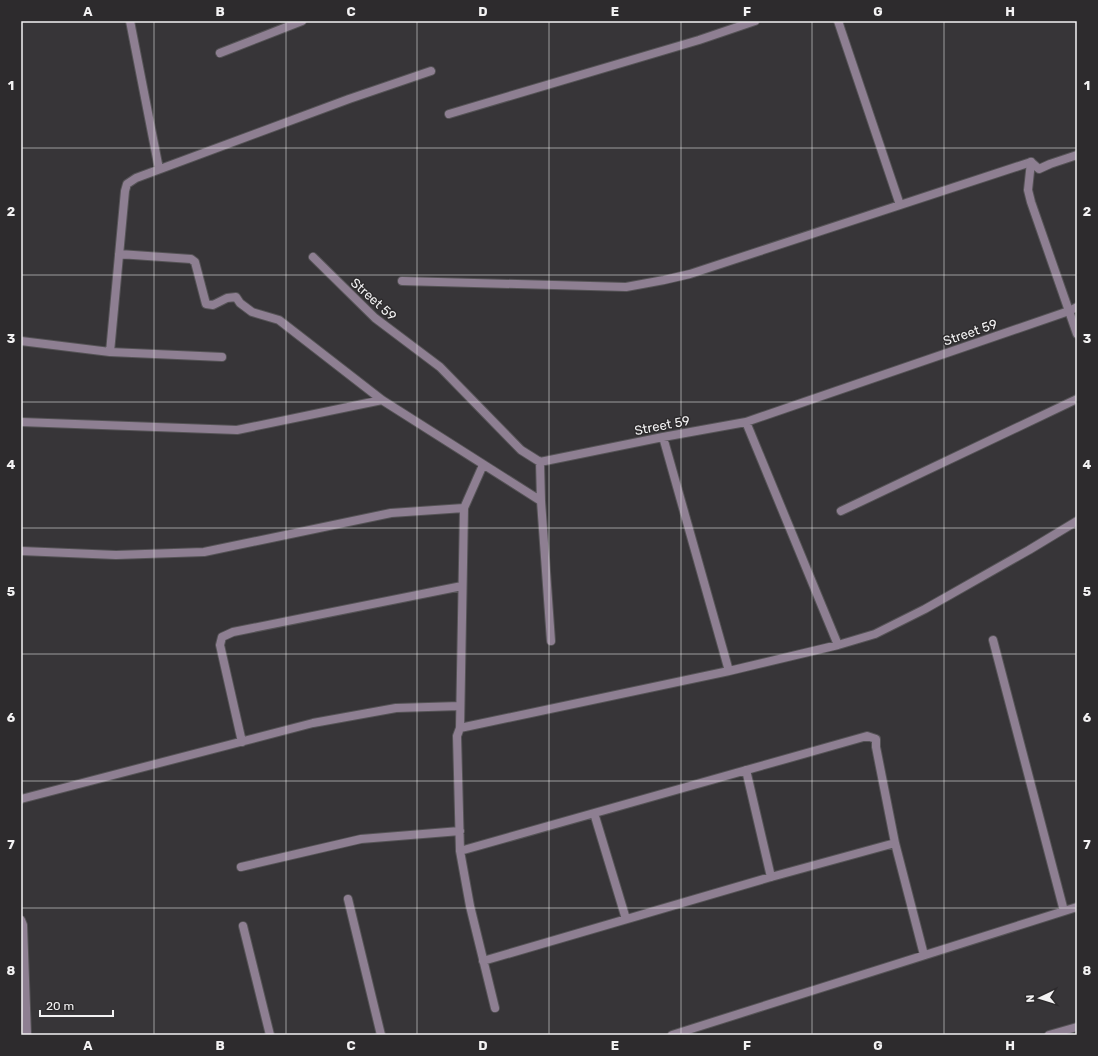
<svg xmlns="http://www.w3.org/2000/svg" width="1098" height="1056" viewBox="0 0 1098 1056" font-family="Rubik,sans-serif">
  <rect width="100%" height="100%" fill="#373538"/>
  <g fill="none" stroke-linecap="round" stroke-linejoin="round">
    <g stroke="#555356" stroke-width="10">
      <path id="minor" d="M 130,21 L 159,169
        M 838,21 L 900,205
        M 220,53 L 302,21
        M 449,114 L 699,40 L 755,21
        M 119,254 L 191,259 L 195,262 L 206,304 L 213,305 L 227,298 L 236,297 L 240,303 L 252,312 L 279,320 L 382,400 L 541,501
        M 313,257 L 375,318 L 440,367 L 521,450 L 540,462 L 663,437 L 746,422 L 1069,311 L 1077,307
        M 402,281 L 626,287 L 664,280 L 690,274 L 1031,162
        M 21,341 L 110,352 L 222,357
        M 110,352 L 125,191 L 127,184 L 136,178 L 349,99 L 431,71
        M 21,422 L 237,430 L 382,400
        M 746,422 L 838,645
        M 663,437 L 729,671
        M 540,462 L 541,501 L 551,641
        M 483,465 L 464,508 L 460,728 L 457,736 L 460,851 L 470,906 L 495,1008
        M 841,511 L 1077,399
        M 21,551 L 116,555 L 204,552 L 391,513 L 464,508
        M 993,640 L 1064,911
        M 460,728 L 729,671 L 838,645 L 875,634 L 925,609 L 1029,550 L 1077,521
        M 242,742 L 220,645 L 222,637 L 233,632 L 462,586
        M 746,770 L 771,877
        M 21,799 L 313,723 L 396,708 L 460,706
        M 594,813 L 626,919
        M 460,851 L 867,736 L 876,739 L 876,747 L 895,843 L 924,955
        M 241,867 L 361,839 L 460,831
        M 348,899 L 381,1035
        M 21,920 L 23,925 L 27,1035
        M 243,926 L 270,1035
        M 483,961 L 771,877 L 895,843
        M 672,1035 L 1077,907
        M 1049,1035 L 1077,1027"/>
    </g>
    <g stroke="#555356" stroke-width="10">
      <path id="tertiary" d="M 1031,162 L 1028,190 L 1031,202 L 1077,334
        M 1031,162 L 1039,169 L 1050,164 L 1077,155"/>
    </g>
    <use href="#minor" stroke="#8e7f92" stroke-width="8"/>
    <use href="#tertiary" stroke="#8e7f92" stroke-width="8"/>
  </g>
  <path fill="none" stroke="#f3f2f3" stroke-width="1" stroke-opacity="0.55" d="M 154,21 L 154,1035M 286,21 L 286,1035M 417,21 L 417,1035M 549,21 L 549,1035M 681,21 L 681,1035M 812,21 L 812,1035M 944,21 L 944,1035M 21,148 L 1077,148M 21,275 L 1077,275M 21,402 L 1077,402M 21,528 L 1077,528M 21,654 L 1077,654M 21,781 L 1077,781M 21,908 L 1077,908"/>
  <g text-anchor="middle" stroke-width="3" stroke-linejoin="round" paint-order="stroke">
    <g font-size="13" fill="#f3f2f3" stroke="#2d2b2d">
      <text transform="translate(374 299) rotate(42)" y="5">Street 59</text>
      <text transform="translate(970 332) rotate(-19)" y="5">Street 59</text>
      <text transform="translate(662 425) rotate(-11)" y="5">Street 59</text>
    </g>
  </g>
  <rect width="1098" height="1056" fill="none" stroke="#2d2b2d" stroke-width="44"/>
  <g transform="translate(1040 998) rotate(266)" stroke="#2d2b2d" stroke-width="3" paint-order="stroke">
  <path d="M0-3L7 15L0 10L-7 15Z" fill="#f3f2f3"/>
  <text y="-6" font-size="11" font-weight="bold" text-anchor="middle" fill="#f3f2f3">N</text>
  </g>
  <path d="M40 1010v6h73v-6" fill="none" stroke="#f3f2f3" stroke-width="2"/>
  <text x="46" y="1010" font-size="12" fill="#f3f2f3" stroke="#2d2b2d" stroke-width="3" paint-order="stroke">20 m</text>
  <rect x="22" y="22" width="1054" height="1012" fill="none" stroke="#f3f2f3" stroke-width="1.5"/>
  <g font-size="13" text-anchor="middle" font-weight="bold" fill="#f3f2f3">
    <text x="88" y="16">A</text>
    <text x="220" y="16">B</text>
    <text x="351" y="16">C</text>
    <text x="483" y="16">D</text>
    <text x="615" y="16">E</text>
    <text x="747" y="16">F</text>
    <text x="878" y="16">G</text>
    <text x="1010" y="16">H</text>
    <text x="11" y="90">1</text>
    <text x="1087" y="90">1</text>
    <text x="11" y="216">2</text>
    <text x="1087" y="216">2</text>
    <text x="11" y="343">3</text>
    <text x="1087" y="343">3</text>
    <text x="11" y="469">4</text>
    <text x="1087" y="469">4</text>
    <text x="11" y="596">5</text>
    <text x="1087" y="596">5</text>
    <text x="11" y="722">6</text>
    <text x="1087" y="722">6</text>
    <text x="11" y="849">7</text>
    <text x="1087" y="849">7</text>
    <text x="11" y="975">8</text>
    <text x="1087" y="975">8</text>
    <text x="88" y="1050">A</text>
    <text x="220" y="1050">B</text>
    <text x="351" y="1050">C</text>
    <text x="483" y="1050">D</text>
    <text x="615" y="1050">E</text>
    <text x="747" y="1050">F</text>
    <text x="878" y="1050">G</text>
    <text x="1010" y="1050">H</text>
  </g>
</svg>
